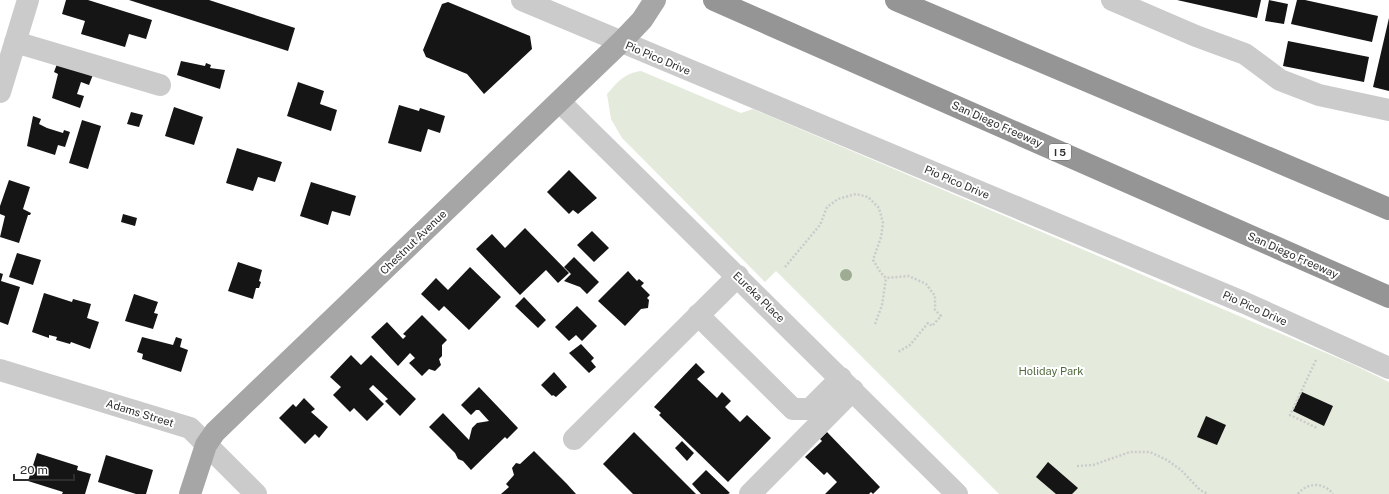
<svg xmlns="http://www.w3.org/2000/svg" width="1389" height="494" viewBox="0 0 1389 494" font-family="'Public Sans',sans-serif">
  <rect width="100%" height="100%" fill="#fff"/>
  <path fill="#e4ebdc" d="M 641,71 L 741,113 L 753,109 L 1352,364 L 1389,382 L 1389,494 L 999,494 L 776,271 L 765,282 L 622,138 L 611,119 L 607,94 C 619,81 623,74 641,71 Z"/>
  <path fill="#151515" d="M 66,0 L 88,0 L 152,20 L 146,39 L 129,34 L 125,47 L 81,34 L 85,21 L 62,14 Z
    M 129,0 L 209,0 L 295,28 L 288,51 Z
    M 1177,0 L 1261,0 L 1257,18 Z
    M 1269,0 L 1288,4 L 1284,24 L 1265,21 Z
    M 1297,0 L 1305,0 L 1378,16 L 1372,42 L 1291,24 Z
    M 448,2 L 530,36 L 532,49 L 484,94 L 467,74 L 426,57 L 423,50 L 442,4 Z
    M 1389,18 L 1389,91 L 1373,87 Z
    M 1288,41 L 1369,57 L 1364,82 L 1283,66 Z
    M 181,61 L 205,66 L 206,63 L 211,65 L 210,68 L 225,70 L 220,89 L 177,75 Z
    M 57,64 L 94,72 L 89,85 L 81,82 L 77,94 L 84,96 L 80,108 L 52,98 L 58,74 L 54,72 Z
    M 298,82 L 324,91 L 320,104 L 337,110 L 331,131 L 287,116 Z
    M 399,105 L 419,111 L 420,108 L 445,116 L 440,133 L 428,129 L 421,152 L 388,143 Z
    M 174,107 L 203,117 L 194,145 L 165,136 Z
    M 131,112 L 143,115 L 139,127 L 127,124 Z
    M 33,116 L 41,119 L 39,124 L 47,128 L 63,133 L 64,130 L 70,132 L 65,147 L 58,145 L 55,155 L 27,146 Z
    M 82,120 L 101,126 L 88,169 L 69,163 Z
    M 237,148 L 282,162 L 275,182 L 258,177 L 253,191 L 226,183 Z
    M 569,170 L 597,198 L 578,214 L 573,210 L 569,214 L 547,192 Z
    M 9,180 L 30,187 L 23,209 L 31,213 L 30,215 L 28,215 L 19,243 L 0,237 L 5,216 L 0,214 L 0,206 Z
    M 311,182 L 356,196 L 350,216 L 332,211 L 328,225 L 300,216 Z
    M 123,214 L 137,218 L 135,226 L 121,222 Z
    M 525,228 L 569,273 L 558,283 L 546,270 L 520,295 L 476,249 L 492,234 L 505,248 Z
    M 592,231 L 609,248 L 594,262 L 577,245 Z
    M 17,253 L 41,260 L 33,285 L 9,277 Z
    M 574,257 L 599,282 L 587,294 L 580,287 L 564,281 L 571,274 L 564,267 Z
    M 238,262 L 262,270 L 259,281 L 261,282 L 259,288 L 256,288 L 253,299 L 228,291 Z
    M 470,267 L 501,297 L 469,330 L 444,306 L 439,311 L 421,294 L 436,278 L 448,290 Z
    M 628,271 L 637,281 L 639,279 L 644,283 L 641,286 L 650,295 L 647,298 L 649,300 L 648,308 L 641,309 L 625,326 L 598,301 Z
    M 0,273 L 3,274 L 1,281 L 20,287 L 8,325 L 0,322 Z
    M 44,293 L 72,302 L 73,299 L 91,304 L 87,318 L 99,322 L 90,349 L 71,342 L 70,344 L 56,340 L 57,337 L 49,335 L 49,338 L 32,332 Z
    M 134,294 L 158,302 L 154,313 L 158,314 L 153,329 L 125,321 Z
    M 524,297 L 546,320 L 538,328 L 515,306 Z
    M 577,306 L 597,326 L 582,341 L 576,335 L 569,341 L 555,327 Z
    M 422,315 L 447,340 L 442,345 L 442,356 L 439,359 L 441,365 L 435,371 L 429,369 L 422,376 L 409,363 L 415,358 L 410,353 L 398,366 L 371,337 L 387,322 L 403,339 L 406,336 L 403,334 Z
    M 142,337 L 173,345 L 176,337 L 182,339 L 180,347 L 188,350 L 181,372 L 142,359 L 143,354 L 137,352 Z
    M 581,344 L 594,358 L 591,361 L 596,367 L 589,373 L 569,353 Z
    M 351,355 L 361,365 L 371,355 L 416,399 L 400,416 L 385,401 L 388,399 L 373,385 L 369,389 L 384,404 L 367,421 L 354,408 L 350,412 L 333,395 L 341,387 L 330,377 Z
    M 696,363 L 705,372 L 697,379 L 717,398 L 722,392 L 731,401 L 725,407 L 740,422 L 747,415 L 771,438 L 728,482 L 659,415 L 661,413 L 654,407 Z
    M 554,372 L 567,387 L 556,397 L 553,395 L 552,396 L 541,385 Z
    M 479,387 L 518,428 L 507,439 L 505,437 L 471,470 L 463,461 L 458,459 L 455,453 L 429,427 L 443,413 L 469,440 L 472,428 L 477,423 L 489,421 L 479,410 L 476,410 L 471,415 L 461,405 Z
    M 1302,392 L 1333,406 L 1324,426 L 1293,411 Z
    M 304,398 L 315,409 L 311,412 L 328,427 L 319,438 L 315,434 L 305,444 L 279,418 L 293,404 L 296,407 Z
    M 1206,416 L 1226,425 L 1217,445 L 1197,437 Z
    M 634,432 L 696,494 L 633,494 L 603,464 Z
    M 827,432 L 880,487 L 873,494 L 871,492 L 869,494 L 825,494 L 837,482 L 827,472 L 824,475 L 805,457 L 822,441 L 820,439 Z
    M 682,441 L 694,453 L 687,461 L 675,448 Z
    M 534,451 L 567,484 L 576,494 L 501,494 L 509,487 L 506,484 L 514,475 L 512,468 L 516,463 L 520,464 Z
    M 37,453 L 78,466 L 77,470 L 91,474 L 85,494 L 62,494 L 63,492 L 28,481 Z
    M 106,455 L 153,470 L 146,494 L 136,494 L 98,482 Z
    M 1048,462 L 1078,488 L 1072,494 L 1056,494 L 1036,477 Z
    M 706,470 L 730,493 L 728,494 L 701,494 L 692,484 Z"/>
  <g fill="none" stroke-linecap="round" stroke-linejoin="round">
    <path stroke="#cbcbcb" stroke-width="2.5" stroke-dasharray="2 2" stroke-linecap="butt" d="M 785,267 L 820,225 L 827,207 L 838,199 L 856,194 L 868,197 L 879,208 L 883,223 L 881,237 L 873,260 L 881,273 L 886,278 L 909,276 L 926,284 L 935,296 L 935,310 L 941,316 L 932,326 L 928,323 L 910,345 L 898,352
      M 875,324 L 882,305 L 886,278
      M 1316,360 L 1290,415 L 1317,428
      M 1077,466 L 1093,465 L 1130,452 L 1150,452 L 1167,460 L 1181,470 L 1200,490 L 1208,494
      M 1298,494 C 1307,482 1324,482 1333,494"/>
    <path stroke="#cbcbcb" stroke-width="22" d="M 522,0 L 1245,303 L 1389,368
      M 1112,0 L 1196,36 L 1245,54 L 1280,80 L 1319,95 L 1389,110
      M 15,42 L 160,85
      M 0,92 L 28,0
      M 560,102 L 957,494
      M 698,315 L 793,409 L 810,409 L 841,378
      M 0,370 L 190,428 L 256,494
      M 574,439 L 738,276
      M 750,494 L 853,390"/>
    <path stroke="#a6a6a6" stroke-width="22" d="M 190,494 L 206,445 L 215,432 L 621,42 L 642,20 L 655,0"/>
    <path stroke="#959595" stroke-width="22" d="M 714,0 L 1389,297
      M 896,0 L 1389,209"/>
  </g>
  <circle fill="#9fac94" cx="846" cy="275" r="6"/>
  <g text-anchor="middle" stroke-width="4" stroke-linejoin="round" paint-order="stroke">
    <rect fill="#fff" stroke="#6d6d6d" stroke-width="1" x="1049" y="144" width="22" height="16" rx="3"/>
    <g font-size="10" font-weight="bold" fill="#2e2e2e">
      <text x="1060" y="156">I 5</text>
    </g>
    <g font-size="11" fill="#2e2e2e" stroke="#fff">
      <text transform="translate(658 58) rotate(23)" y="4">Pio Pico Drive</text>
      <text transform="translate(997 124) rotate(24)" y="4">San Diego Freeway</text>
      <text transform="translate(957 182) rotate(23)" y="4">Pio Pico Drive</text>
      <text transform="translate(413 242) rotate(-44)" y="4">Chestnut Avenue</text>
      <text transform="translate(1293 255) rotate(24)" y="4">San Diego Freeway</text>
      <text transform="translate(759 297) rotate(44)" y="4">Eureka Place</text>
      <text transform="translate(1255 308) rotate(24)" y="4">Pio Pico Drive</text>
      <text transform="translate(140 413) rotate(17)" y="4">Adams Street</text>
    </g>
    <g font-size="11" fill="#50693c" stroke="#fff">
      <text x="1051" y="375">Holiday Park</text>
    </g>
  </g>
  <path d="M14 474v6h60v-6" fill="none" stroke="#2e2e2e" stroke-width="2"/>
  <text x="20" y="474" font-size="12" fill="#2e2e2e" stroke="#ffffff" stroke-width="3" paint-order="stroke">20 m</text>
</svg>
